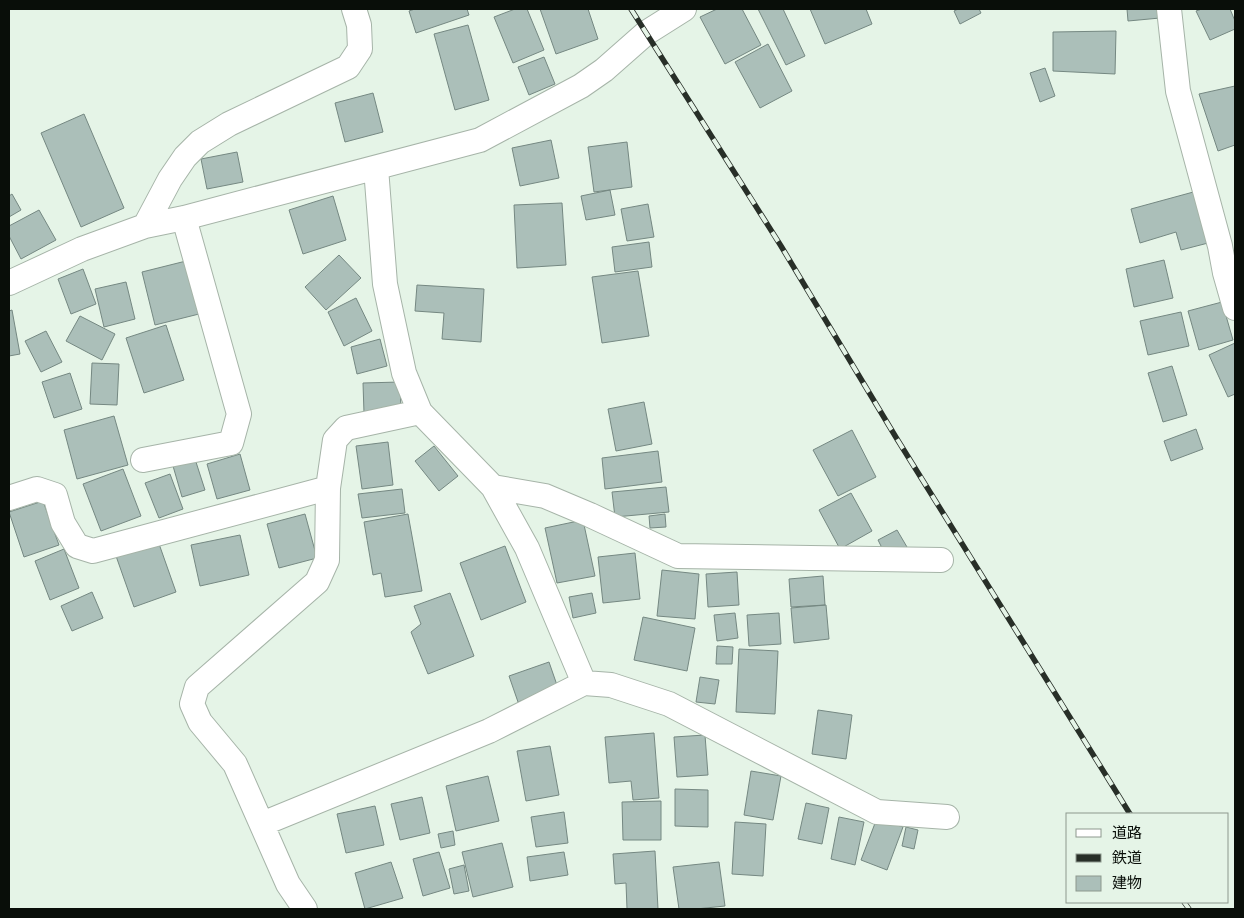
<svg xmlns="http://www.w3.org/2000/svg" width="1244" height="918" viewBox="0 0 1244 918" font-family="'PT Sans Narrow','Noto Sans JP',sans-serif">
  <rect width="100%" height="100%" fill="#e5f4e7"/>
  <path fill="#abbfb9" stroke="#758882" d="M 415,9 L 467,9 L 469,15 L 416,33 L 409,11 Z
    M 515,9 L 527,9 L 544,50 L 513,63 L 494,17 Z
    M 540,9 L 588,9 L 598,39 L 556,54 Z
    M 717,9 L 742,9 L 761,45 L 725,64 L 700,17 Z
    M 758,9 L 783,9 L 805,56 L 786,65 Z
    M 810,9 L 866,9 L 872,24 L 825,44 Z
    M 958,9 L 979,9 L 981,13 L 960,24 L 954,11 Z
    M 1127,9 L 1160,9 L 1160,18 L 1128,21 Z
    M 1202,9 L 1230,9 L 1235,21 L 1235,29 L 1210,40 L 1196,11 Z
    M 468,25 L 489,100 L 455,110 L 434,34 Z
    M 1116,31 L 1115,74 L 1053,71 L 1053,32 Z
    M 768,44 L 792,91 L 760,108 L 735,62 Z
    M 544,57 L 555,84 L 529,95 L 518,67 Z
    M 1045,68 L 1055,96 L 1040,102 L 1030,73 Z
    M 1235,86 L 1235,145 L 1218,151 L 1199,94 Z
    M 373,93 L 383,132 L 345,142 L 335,103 Z
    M 84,114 L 124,208 L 81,227 L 41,133 Z
    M 551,140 L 559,178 L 520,186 L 512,148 Z
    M 627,142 L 632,187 L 594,192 L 588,147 Z
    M 237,152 L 243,182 L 207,189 L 201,159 Z
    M 610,190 L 615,215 L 586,220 L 581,196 Z
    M 1197,191 L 1212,242 L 1181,250 L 1176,232 L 1140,243 L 1131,209 Z
    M 12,194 L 21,210 L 9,217 L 9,196 Z
    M 333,196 L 346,240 L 303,254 L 289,210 Z
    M 562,203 L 566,265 L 517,268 L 514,205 Z
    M 648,204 L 654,237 L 627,241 L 621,209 Z
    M 39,210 L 56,240 L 21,259 L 9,236 L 9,226 Z
    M 649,242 L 652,267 L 615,272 L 612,247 Z
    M 339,255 L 361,278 L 326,310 L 305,287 Z
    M 1164,260 L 1173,298 L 1134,307 L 1126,269 Z
    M 186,261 L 199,314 L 155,325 L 142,272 Z
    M 83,269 L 96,304 L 71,314 L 58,279 Z
    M 638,271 L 649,336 L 602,343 L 592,277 Z
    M 126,282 L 135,319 L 104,327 L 95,289 Z
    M 417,285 L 484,289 L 481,342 L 442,339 L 444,313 L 415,311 Z
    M 356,298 L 372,331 L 344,346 L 328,312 Z
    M 1222,302 L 1233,340 L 1199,350 L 1188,311 Z
    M 12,310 L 20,354 L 9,356 L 9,311 Z
    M 1181,312 L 1189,346 L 1148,355 L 1140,321 Z
    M 80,316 L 115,334 L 102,360 L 66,341 Z
    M 166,325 L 184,380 L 144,393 L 126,338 Z
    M 46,331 L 62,362 L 41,372 L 25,341 Z
    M 380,339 L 387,366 L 357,374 L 351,347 Z
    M 1235,343 L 1235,394 L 1228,397 L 1209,355 Z
    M 92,363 L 119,364 L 117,405 L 90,404 Z
    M 1172,366 L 1187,415 L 1163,422 L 1148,373 Z
    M 70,373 L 82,409 L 54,418 L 42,382 Z
    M 400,382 L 401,412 L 364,413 L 363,383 Z
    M 644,402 L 652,444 L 616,451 L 608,409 Z
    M 114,416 L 128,465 L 77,479 L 64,430 Z
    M 1196,429 L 1203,449 L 1171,461 L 1164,441 Z
    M 852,430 L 876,477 L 838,496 L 813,450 Z
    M 388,442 L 393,485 L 362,489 L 356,446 Z
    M 434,446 L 458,476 L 439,491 L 415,461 Z
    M 658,451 L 662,482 L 605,489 L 602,458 Z
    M 240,454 L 250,490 L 217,499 L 207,464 Z
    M 195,459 L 205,490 L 182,497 L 173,466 Z
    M 123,469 L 141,516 L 101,531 L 83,484 Z
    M 170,474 L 183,509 L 159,518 L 145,483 Z
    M 666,487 L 669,512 L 615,517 L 612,492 Z
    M 402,489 L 405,513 L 362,518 L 358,494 Z
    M 851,493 L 872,531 L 840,549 L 819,510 Z
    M 43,501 L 59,545 L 24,557 L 9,512 Z
    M 305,514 L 317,558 L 279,568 L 267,524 Z
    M 408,514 L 422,591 L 385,597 L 381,573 L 373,575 L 364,522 Z
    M 665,514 L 666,527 L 650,528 L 649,516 Z
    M 583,520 L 595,576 L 557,583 L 545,528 Z
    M 897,530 L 907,547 L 887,558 L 878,540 Z
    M 240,535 L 249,575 L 200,586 L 191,545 Z
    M 158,541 L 176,592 L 134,607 L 116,556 Z
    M 505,546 L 526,602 L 481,620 L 460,563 Z
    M 64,549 L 79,588 L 50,600 L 35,561 Z
    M 635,553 L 640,599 L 603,603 L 598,557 Z
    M 662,570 L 699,574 L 695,619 L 657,616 Z
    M 737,572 L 739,605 L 708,607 L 706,574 Z
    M 823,576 L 825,605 L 791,607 L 789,579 Z
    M 92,592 L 103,618 L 72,631 L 61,606 Z
    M 450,593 L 474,656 L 428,674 L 411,632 L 421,624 L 414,606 Z
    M 592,593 L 596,613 L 573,618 L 569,597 Z
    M 826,605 L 829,639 L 794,643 L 791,608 Z
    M 735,613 L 738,638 L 717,641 L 714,615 Z
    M 779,613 L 781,644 L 749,646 L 747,615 Z
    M 643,617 L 695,628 L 687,671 L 634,660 Z
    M 717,646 L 733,647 L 732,664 L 716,664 Z
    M 739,649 L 778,651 L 775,714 L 736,712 Z
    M 549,662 L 558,688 L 518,702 L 509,676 Z
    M 700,677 L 719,680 L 715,704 L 696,702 Z
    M 818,710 L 852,715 L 846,759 L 812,754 Z
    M 654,733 L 659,798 L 633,800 L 631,781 L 609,783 L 605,737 Z
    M 705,735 L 708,775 L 677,777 L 674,737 Z
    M 550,746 L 559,795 L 526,801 L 517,751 Z
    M 751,771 L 781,776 L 773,820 L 744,815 Z
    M 488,776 L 499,821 L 456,831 L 446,786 Z
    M 675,789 L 708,790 L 708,827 L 675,826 Z
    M 422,797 L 430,833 L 400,840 L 391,804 Z
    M 661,801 L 661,840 L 623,840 L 622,802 Z
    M 806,803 L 829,808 L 822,844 L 798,839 Z
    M 375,806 L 384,845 L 346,853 L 337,814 Z
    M 564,812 L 568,843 L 536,847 L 531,817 Z
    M 839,817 L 864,822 L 855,865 L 831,859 Z
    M 877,818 L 903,827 L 887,870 L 861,860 Z
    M 735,822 L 766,824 L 763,876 L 732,874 Z
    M 906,827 L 918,830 L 914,849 L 902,846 Z
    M 453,831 L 455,845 L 441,848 L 438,834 Z
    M 502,843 L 513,887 L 473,897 L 462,852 Z
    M 655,851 L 658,909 L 627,909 L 626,883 L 615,884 L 613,854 Z
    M 439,852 L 450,888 L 423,896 L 413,859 Z
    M 564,852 L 568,875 L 530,881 L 527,857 Z
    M 391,862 L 403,898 L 365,909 L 355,873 Z
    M 719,862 L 725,906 L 696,909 L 679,909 L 673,867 Z
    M 464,865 L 469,891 L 454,894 L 449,869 Z"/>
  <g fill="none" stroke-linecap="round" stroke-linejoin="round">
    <g stroke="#a6b4a8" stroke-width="26">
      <path id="minor" d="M 1169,9 L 1178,91 L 1220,246 L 1225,273 L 1235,308
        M 376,168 L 385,284 L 404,373 L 420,412 L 493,487 L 527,548 L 584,683
        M 145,226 L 170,179 L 185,157 L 200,142 L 229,124 L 348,67 L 360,49 L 359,25 L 354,9
        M 9,283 L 82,249 L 145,226 L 184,218 L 480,140 L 581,86 L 604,70 L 646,33 L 684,9
        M 143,460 L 231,443 L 239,414 L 184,218
        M 493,487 L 545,496 L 590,515 L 678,556 L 941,560
        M 9,498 L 37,489 L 55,495 L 63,523 L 77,546 L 93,551 L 328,488
        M 262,824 L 489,731 L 584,683 L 611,685 L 669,704 L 877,812 L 947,817
        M 305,909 L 288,884 L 235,764 L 200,722 L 192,704 L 197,687 L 317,582 L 327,560 L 328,488 L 335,440 L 346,428 L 420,412"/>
    </g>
    <use href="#minor" stroke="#fff" stroke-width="24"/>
    <g stroke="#282f28" stroke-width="5.5">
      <path id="rail" d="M 631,9 L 781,246 L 897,439 L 1130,814
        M 1184,902 L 1189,909"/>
    </g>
    <use href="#rail" stroke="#e5f4e7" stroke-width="4" stroke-dasharray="11" stroke-linecap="butt"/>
  </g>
  <rect width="1244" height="918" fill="none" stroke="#090e09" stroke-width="20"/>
  <rect x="1066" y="813" width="162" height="90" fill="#e5f4e7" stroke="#8d988e"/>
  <rect x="1076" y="829" width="25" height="8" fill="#ffffff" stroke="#8d988e"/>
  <text x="1112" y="838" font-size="15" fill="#090e09">道路</text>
  <rect x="1076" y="854" width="25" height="8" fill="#282f28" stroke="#8d988e"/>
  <text x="1112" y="863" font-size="15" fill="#090e09">鉄道</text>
  <rect x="1076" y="876" width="25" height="15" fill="#abbfb9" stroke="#8d988e"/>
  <text x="1112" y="888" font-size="15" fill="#090e09">建物</text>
</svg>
